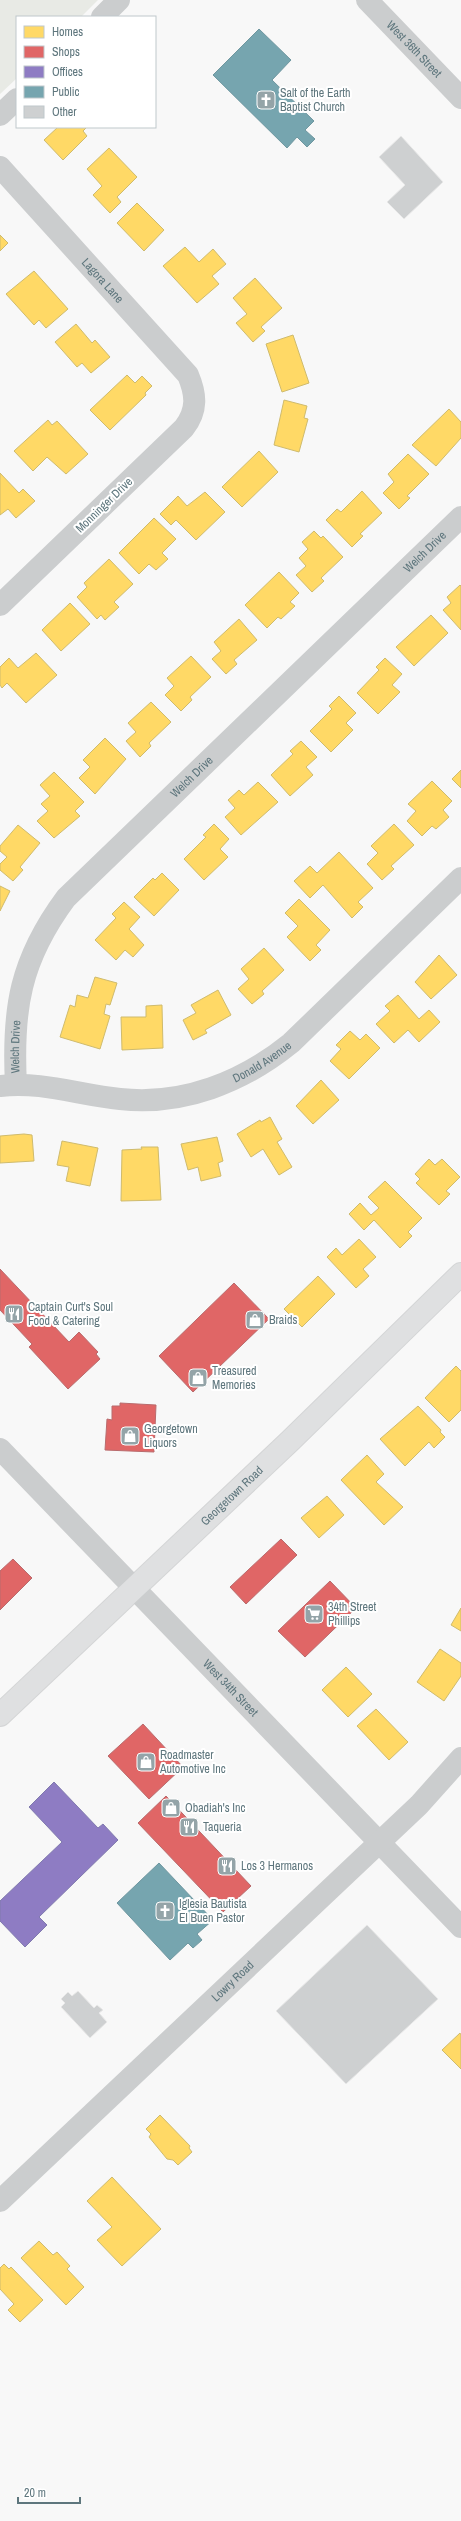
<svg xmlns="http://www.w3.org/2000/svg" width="461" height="2521" viewBox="0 0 461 2521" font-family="'Archivo Narrow',sans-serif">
  <rect width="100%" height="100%" fill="#f8f8f8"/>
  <path fill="#e8eae5" d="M 0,0 L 98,0 L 81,17 L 17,17 L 17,78 L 0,94 Z"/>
  <path fill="#ffd966" stroke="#cfbb6d" d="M 58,127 L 87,127 L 83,131 L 87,136 L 63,160 L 44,140 Z
    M 109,148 L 137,177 L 117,197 L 121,202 L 110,213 L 93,195 L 102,186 L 87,169 Z
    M 137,203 L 164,230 L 144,251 L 117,223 Z
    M 0,235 L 8,243 L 0,251 Z
    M 185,247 L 199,262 L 213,249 L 226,264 L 212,276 L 219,284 L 197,303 L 163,266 Z
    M 34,271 L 68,309 L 46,328 L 39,320 L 34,325 L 6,294 Z
    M 255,278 L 282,308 L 261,327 L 265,331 L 253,342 L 236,323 L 247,314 L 233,298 Z
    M 76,324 L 92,343 L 95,340 L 110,357 L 91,373 L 82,363 L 77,367 L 55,342 Z
    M 293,335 L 309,383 L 282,392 L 266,344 Z
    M 127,375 L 135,383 L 142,376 L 152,386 L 145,393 L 146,395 L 110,430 L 90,410 Z
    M 284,400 L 307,406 L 304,418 L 308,419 L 299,452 L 274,445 Z
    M 449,409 L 461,422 L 461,438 L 436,466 L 412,445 Z
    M 48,420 L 52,425 L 57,421 L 88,454 L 66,474 L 47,457 L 33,471 L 14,451 Z
    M 259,451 L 278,472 L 242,507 L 222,487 Z
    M 408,454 L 429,474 L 407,496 L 410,498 L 399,509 L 383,493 L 394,482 L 388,474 Z
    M 0,473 L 19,493 L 23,489 L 35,501 L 16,518 L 8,509 L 0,515 Z
    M 362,491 L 382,513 L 360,534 L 363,536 L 352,547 L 326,520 L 337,509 L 341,512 Z
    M 205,492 L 225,512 L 196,540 L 176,520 L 171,525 L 160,514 L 178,496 L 187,506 Z
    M 154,518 L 176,539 L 162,553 L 168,559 L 156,570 L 149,564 L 139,574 L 119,553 Z
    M 314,531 L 321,538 L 323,536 L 343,557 L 321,578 L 324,581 L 312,592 L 296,575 L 306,566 L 299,558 L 308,549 L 302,542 Z
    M 109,559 L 133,584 L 114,602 L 119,607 L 105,620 L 101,615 L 97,619 L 77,597 L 87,587 L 84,583 Z
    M 279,572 L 299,593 L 290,602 L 295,606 L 281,619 L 278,617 L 267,628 L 245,605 Z
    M 460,585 L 461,586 L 461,630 L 443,610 L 451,603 L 447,597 Z
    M 70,603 L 90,624 L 61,651 L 42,630 Z
    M 431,615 L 448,633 L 414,666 L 396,647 Z
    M 239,619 L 257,640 L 234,660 L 237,664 L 226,674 L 212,659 L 221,651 L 214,642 Z
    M 36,653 L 57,675 L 26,703 L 7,683 L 2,688 L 0,685 L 0,667 L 9,658 L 18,668 Z
    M 191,656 L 211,677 L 190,697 L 192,700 L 181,711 L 165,695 L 174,686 L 167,678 Z
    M 385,658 L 402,674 L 392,685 L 400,692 L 378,714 L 357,693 L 379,670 L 376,667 Z
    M 339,696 L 356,713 L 346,723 L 353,730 L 331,752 L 310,731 L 332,709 L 329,706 Z
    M 151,702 L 171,722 L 149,743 L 151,746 L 140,757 L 126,741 L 136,732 L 128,723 Z
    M 105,738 L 126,759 L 95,794 L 79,778 L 90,767 L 83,760 Z
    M 301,741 L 317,757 L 306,767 L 313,775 L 290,796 L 271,775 L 293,754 L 290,751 Z
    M 461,770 L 461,788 L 452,779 Z
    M 54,772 L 84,802 L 75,811 L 80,816 L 54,838 L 37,821 L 48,811 L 41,804 L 50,796 L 40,785 Z
    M 432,781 L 452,801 L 443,810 L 449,817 L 436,829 L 432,826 L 422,836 L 407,821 L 416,811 L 408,804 Z
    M 258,782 L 278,802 L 241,835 L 225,817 L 235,808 L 228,800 L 239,790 L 244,795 Z
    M 214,824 L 229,839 L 220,849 L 228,857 L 204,880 L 184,859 L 206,837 L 203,835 Z
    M 394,824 L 414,845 L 391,866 L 394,869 L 382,880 L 367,864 L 378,853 L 371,846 Z
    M 18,825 L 40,843 L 20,867 L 23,870 L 13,881 L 0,870 L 0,864 L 7,857 L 0,851 L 0,846 Z
    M 339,852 L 373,888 L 358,902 L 363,907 L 352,918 L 323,885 L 310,898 L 294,881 L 310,866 L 317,873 Z
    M 162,873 L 179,890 L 154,916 L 134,897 L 153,878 L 155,880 Z
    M 0,886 L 10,891 L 0,911 Z
    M 299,899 L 330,930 L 316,945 L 321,950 L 310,961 L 287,937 L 298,926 L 285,913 Z
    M 124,902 L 140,917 L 129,929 L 144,945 L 133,957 L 125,950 L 116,960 L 95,940 L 116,918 L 112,914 Z
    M 264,948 L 284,970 L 262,991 L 264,994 L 252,1004 L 238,989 L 249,979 L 241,969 Z
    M 439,955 L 457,975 L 431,999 L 415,982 Z
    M 95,977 L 117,983 L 110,1005 L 106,1004 L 104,1014 L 110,1016 L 100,1049 L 60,1037 L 70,1005 L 75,1007 L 77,995 L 88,998 Z
    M 218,990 L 231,1015 L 205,1030 L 207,1033 L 193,1040 L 183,1020 L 196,1013 L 191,1005 Z
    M 398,995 L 419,1019 L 429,1010 L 440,1022 L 419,1042 L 408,1030 L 394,1043 L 376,1024 L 390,1011 L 385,1006 Z
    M 162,1005 L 163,1048 L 122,1050 L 121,1017 L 146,1017 L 146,1006 Z
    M 350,1031 L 360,1040 L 366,1034 L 380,1048 L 349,1079 L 330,1061 L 341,1049 L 336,1045 Z
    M 321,1080 L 339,1100 L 313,1124 L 296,1106 Z
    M 270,1117 L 282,1139 L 277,1142 L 292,1167 L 279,1175 L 263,1149 L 251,1157 L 237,1134 L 260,1120 L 261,1122 Z
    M 24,1134 L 32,1135 L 34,1161 L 0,1163 L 0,1136 Z
    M 217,1137 L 223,1161 L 218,1163 L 221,1176 L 201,1181 L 198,1167 L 188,1170 L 181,1144 Z
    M 62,1141 L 98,1148 L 90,1186 L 66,1181 L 69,1167 L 57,1165 Z
    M 141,1147 L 158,1147 L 161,1200 L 121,1201 L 122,1150 L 142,1149 Z
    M 429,1159 L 435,1165 L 442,1159 L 460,1177 L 446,1191 L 450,1194 L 439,1205 L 416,1183 L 420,1179 L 415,1174 Z
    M 385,1181 L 422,1218 L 408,1232 L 412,1236 L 400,1248 L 374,1220 L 364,1230 L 349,1214 L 360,1203 L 371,1215 L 379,1208 L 368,1197 Z
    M 359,1239 L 376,1257 L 363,1269 L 369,1276 L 356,1288 L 327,1257 L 336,1248 L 342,1255 Z
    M 318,1276 L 335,1294 L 302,1327 L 284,1309 Z
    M 456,1366 L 461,1371 L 461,1410 L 449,1422 L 425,1398 Z
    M 418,1406 L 441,1430 L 440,1432 L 445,1437 L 434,1448 L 429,1442 L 405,1466 L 380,1439 Z
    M 367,1455 L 384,1474 L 376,1482 L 403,1507 L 384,1525 L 341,1480 Z
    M 327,1496 L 344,1515 L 319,1538 L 301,1518 Z
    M 461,1608 L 461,1631 L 451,1625 Z
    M 440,1649 L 461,1663 L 461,1676 L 444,1701 L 417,1682 Z
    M 346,1667 L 372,1694 L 348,1717 L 322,1690 Z
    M 376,1709 L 408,1742 L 389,1760 L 357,1726 Z
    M 460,2033 L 461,2035 L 461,2069 L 442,2050 Z
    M 160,2115 L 190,2146 L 189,2148 L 192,2152 L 178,2165 L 173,2160 L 167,2159 L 149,2137 L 151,2134 L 146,2129 Z
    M 112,2177 L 161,2229 L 122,2266 L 97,2240 L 112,2227 L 87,2201 Z
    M 39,2241 L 53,2255 L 57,2252 L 70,2266 L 67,2269 L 84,2287 L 66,2305 L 21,2258 Z
    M 4,2264 L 9,2269 L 11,2267 L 43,2300 L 20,2322 L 8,2310 L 14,2304 L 0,2289 L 0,2268 Z"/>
  <path fill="#e06666" stroke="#b96b6d" d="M 0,1269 L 69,1342 L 79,1332 L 98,1352 L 96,1354 L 100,1359 L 68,1389 L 29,1347 L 32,1344 L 0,1310 Z
    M 234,1283 L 269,1319 L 193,1392 L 159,1356 Z
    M 120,1403 L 156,1405 L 154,1452 L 105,1450 L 107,1419 L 112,1420 L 112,1406 L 120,1406 Z
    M 281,1539 L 297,1555 L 246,1604 L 230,1587 Z
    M 13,1559 L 32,1578 L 0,1610 L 0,1571 Z
    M 330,1581 L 356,1608 L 305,1657 L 278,1631 Z
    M 143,1724 L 183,1767 L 149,1799 L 108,1756 Z
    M 166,1796 L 251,1886 L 223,1912 L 138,1823 Z"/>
  <path fill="#8e7cc3" stroke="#807aae" d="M 54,1782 L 98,1828 L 103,1824 L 118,1840 L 39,1917 L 47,1925 L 25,1947 L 0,1921 L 0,1901 L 62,1842 L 29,1807 Z"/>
  <path fill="#76a5af" stroke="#6f97a0" d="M 259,29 L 291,60 L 272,80 L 314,121 L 305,130 L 315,139 L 307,147 L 297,137 L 287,148 L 213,75 Z
    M 159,1863 L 213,1920 L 197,1934 L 202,1940 L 193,1948 L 188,1943 L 170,1960 L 117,1903 Z"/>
  <path fill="#ced0d1" stroke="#e8e8e8" d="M 401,136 L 443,182 L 404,219 L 387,202 L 405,185 L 379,157 Z
    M 367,1925 L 438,1999 L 346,2084 L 276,2011 Z
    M 78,1991 L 94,2008 L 97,2005 L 103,2010 L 99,2013 L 107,2022 L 90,2038 L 61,2007 L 65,2003 L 61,1999 L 68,1992 L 72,1996 Z"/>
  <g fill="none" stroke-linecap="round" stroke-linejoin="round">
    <g stroke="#d4d5d6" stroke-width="24">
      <g id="major">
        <path id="s7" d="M 0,1715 L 290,1441 L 461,1274"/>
      </g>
    </g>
    <g stroke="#cbcdce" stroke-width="22">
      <path id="s1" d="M 367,0 L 461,98"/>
      <path d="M 102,17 L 119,0"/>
      <path d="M 0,115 L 17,99"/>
      <path id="s2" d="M 0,167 L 188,375 C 196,394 198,410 184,428 L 0,605"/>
      <path id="s3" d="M 16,1085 C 12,1009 20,960 66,898 L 461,517"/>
      <path id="s4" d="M 0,1086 C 42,1081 79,1095 120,1099 C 183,1106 243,1082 291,1043 L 461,878"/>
      <path id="s5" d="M 0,1449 L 461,1927"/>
      <path id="s6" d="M 0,2201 L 419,1805 L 461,1758"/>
    </g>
    <use href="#major" stroke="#dfe0e1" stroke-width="22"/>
  </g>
  <defs>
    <g id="church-square" transform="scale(1)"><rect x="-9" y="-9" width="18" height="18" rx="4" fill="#94a4a8" stroke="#fff"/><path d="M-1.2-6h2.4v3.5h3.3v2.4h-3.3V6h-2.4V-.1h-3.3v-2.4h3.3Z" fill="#fff"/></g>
    <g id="restaurant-square" transform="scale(1)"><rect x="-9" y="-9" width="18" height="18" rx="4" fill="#94a4a8" stroke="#fff"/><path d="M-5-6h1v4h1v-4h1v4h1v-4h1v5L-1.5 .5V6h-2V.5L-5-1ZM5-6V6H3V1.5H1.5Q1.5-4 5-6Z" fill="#fff"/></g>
    <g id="shop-square" transform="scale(1)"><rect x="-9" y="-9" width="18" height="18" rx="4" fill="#94a4a8" stroke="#fff"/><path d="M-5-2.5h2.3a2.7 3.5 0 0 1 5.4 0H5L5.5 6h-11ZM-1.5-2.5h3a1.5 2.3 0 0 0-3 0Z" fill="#fff"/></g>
    <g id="supermarket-square" transform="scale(1)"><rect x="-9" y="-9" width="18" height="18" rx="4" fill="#94a4a8" stroke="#fff"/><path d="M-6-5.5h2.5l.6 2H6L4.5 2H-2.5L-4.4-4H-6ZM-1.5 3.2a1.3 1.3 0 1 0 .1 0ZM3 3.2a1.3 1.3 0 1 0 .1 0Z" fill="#fff"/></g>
  </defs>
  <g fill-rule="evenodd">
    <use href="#church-square" x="266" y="100"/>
    <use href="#restaurant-square" x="14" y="1314"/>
    <use href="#shop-square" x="255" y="1320"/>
    <use href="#shop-square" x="198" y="1378"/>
    <use href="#shop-square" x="130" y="1436"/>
    <use href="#supermarket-square" x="314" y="1614"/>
    <use href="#shop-square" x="146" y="1762"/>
    <use href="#shop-square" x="171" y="1808"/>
    <use href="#restaurant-square" x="189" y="1827"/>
    <use href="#restaurant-square" x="227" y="1866"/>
    <use href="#church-square" x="165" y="1911"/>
  </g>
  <g text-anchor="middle" stroke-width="4" stroke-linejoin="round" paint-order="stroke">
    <g font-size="12" fill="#5e767d" stroke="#fff">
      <text dy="4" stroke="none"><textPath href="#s1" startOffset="68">West 36th Street</textPath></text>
      <text dy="4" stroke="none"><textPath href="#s2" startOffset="153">Lagora Lane</textPath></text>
      <text transform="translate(104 505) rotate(-44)" y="4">Monninger Drive</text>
      <text dy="4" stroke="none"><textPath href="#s3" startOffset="697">Welch Drive</textPath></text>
      <text dy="4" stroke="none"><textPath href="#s3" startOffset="373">Welch Drive</textPath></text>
      <text dy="4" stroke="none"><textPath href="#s3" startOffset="38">Welch Drive</textPath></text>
      <text dy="4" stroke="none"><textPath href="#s4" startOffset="271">Donald Avenue</textPath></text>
      <text dy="4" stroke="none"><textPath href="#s7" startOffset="319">Georgetown Road</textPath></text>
      <text dy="4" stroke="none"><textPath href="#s5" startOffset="332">West 34th Street</textPath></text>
      <text dy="4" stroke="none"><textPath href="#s6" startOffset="320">Lowry Road</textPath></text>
    </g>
    <g font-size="12" fill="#5e767d" stroke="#fff" text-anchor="start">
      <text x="280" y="97">Salt of the Earth<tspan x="280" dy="14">Baptist Church</tspan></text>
      <text x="28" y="1311">Captain Curt's Soul<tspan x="28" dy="14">Food &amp; Catering</tspan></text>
      <text x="269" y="1324">Braids</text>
      <text x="212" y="1375">Treasured<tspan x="212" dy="14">Memories</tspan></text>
      <text x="144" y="1433">Georgetown<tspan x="144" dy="14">Liquors</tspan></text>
      <text x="328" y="1611">34th Street<tspan x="328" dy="14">Phillips</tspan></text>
      <text x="160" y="1759">Roadmaster<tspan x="160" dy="14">Automotive Inc</tspan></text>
      <text x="185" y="1812">Obadiah's Inc</text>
      <text x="203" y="1831">Taqueria</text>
      <text x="241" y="1870">Los 3 Hermanos</text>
      <text x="179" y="1908">Iglesia Bautista<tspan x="179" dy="14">El Buen Pastor</tspan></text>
    </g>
  </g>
  <rect x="16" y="16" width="140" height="112" fill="#ffffff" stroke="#bfc8cb"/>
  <rect x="24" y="26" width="20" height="12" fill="#ffd966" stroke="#bfc8cb"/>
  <text x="52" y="36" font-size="12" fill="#5e767d">Homes</text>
  <rect x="24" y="46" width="20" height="12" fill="#e06666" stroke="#bfc8cb"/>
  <text x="52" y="56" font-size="12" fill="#5e767d">Shops</text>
  <rect x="24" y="66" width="20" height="12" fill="#8e7cc3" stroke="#bfc8cb"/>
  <text x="52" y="76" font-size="12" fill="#5e767d">Offices</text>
  <rect x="24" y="86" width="20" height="12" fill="#76a5af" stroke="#bfc8cb"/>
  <text x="52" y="96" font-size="12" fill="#5e767d">Public</text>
  <rect x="24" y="106" width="20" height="12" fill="#ced0d1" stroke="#bfc8cb"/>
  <text x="52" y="116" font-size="12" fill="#5e767d">Other</text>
  <path d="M18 2497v6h62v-6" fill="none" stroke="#5e767d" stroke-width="2"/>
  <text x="24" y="2497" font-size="12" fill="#5e767d" stroke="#ffffff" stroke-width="3" paint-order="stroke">20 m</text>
</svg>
